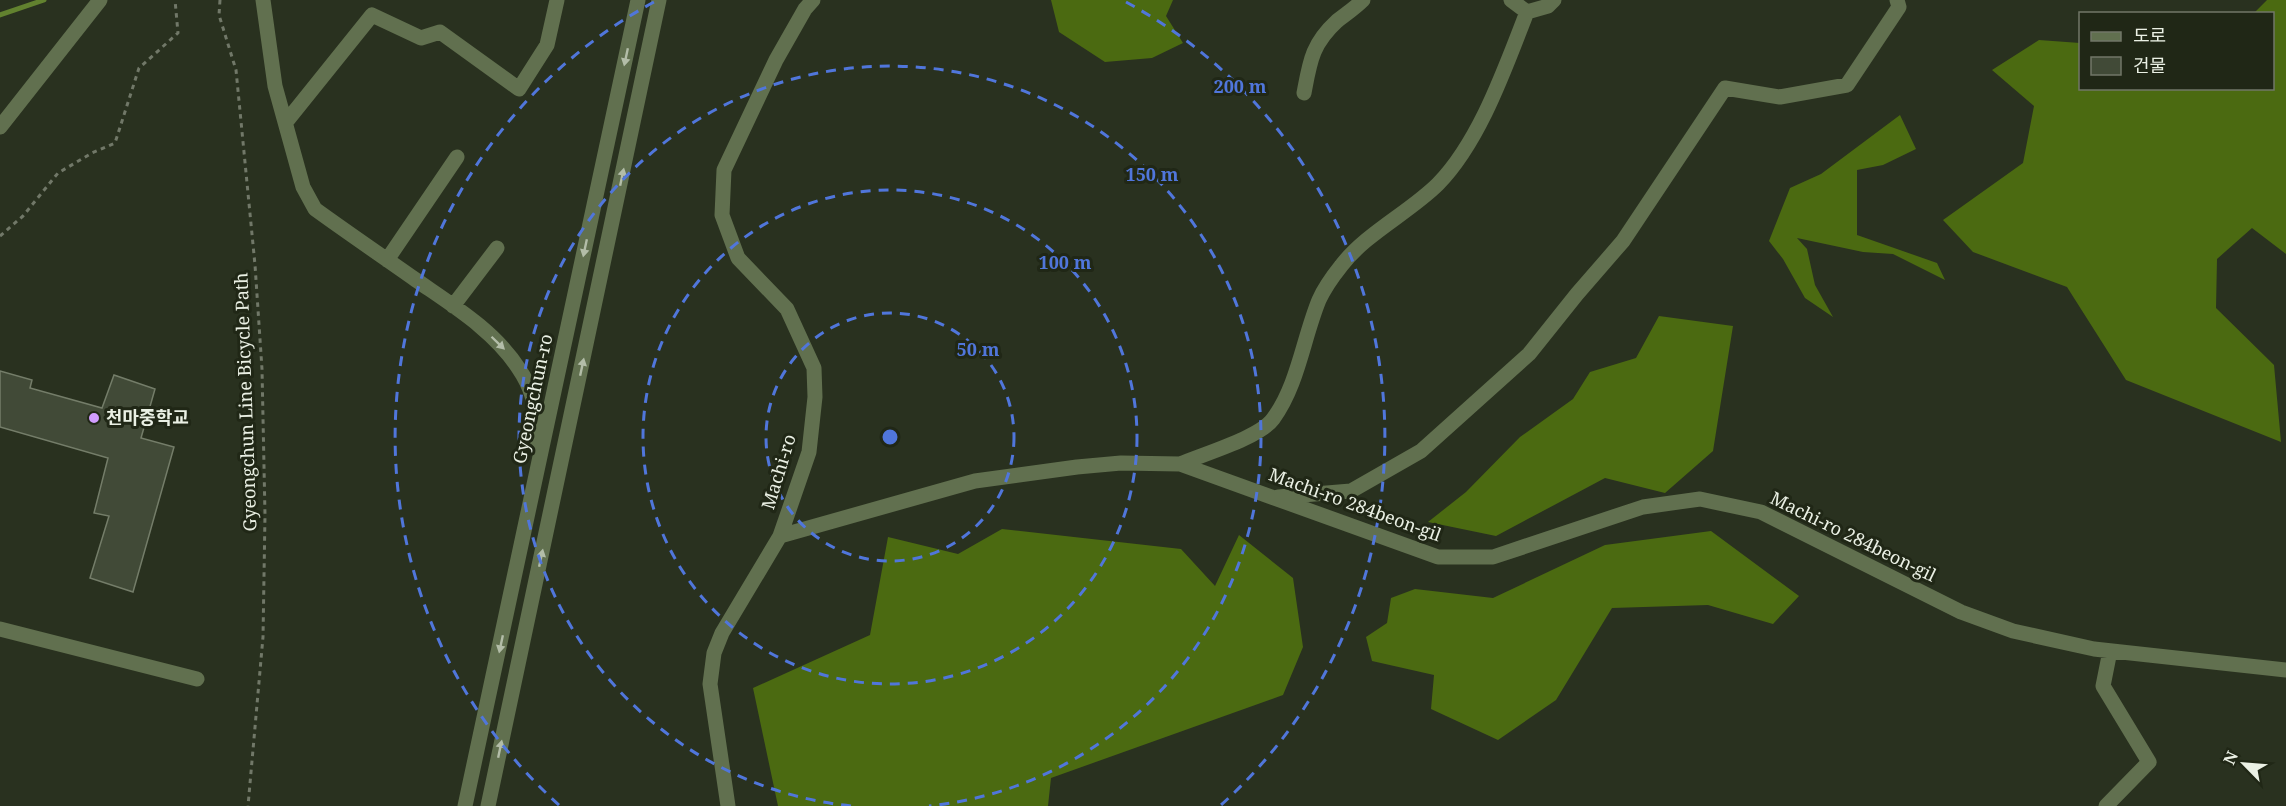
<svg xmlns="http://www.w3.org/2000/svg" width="2286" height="806" viewBox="0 0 2286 806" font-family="'Noto Serif','Noto Sans KR',serif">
  <rect width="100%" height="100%" fill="#29311f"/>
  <path fill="#4b6a11" d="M 1051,0 L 1173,0 L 1166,16 L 1183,43 L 1152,58 L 1105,62 L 1059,32 Z
    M 2267,0 L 2286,0 L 2286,254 L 2252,228 L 2217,259 L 2216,308 L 2274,365 L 2281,442 L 2126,380 L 2067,287 L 1973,252 L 1943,220 L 2023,163 L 2034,106 L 1992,70 L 2039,40 L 2080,43 L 2080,88 L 2272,88 L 2272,14 L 2254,13 Z
    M 1900,115 L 1916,149 L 1883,165 L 1857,170 L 1857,235 L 1937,263 L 1945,280 L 1893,254 L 1863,252 L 1797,238 L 1807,249 L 1815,285 L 1833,317 L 1805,298 L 1783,259 L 1769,241 L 1790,188 L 1821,174 Z
    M 1659,316 L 1733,326 L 1713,451 L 1665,493 L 1605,478 L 1496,536 L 1428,522 L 1466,492 L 1520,437 L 1573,399 L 1590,372 L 1636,358 Z
    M 1002,529 L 1181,549 L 1215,586 L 1239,535 L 1293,578 L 1303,647 L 1283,695 L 1051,778 L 1048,806 L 778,806 L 753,688 L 870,635 L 888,537 L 958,554 Z
    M 1711,531 L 1799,596 L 1773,624 L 1708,605 L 1612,608 L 1556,700 L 1498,740 L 1431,709 L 1434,675 L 1372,661 L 1366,637 L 1387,623 L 1391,598 L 1415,589 L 1493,598 L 1605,545 Z"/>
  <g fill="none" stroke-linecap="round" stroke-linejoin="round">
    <path stroke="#62822f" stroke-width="5" d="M 0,15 L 44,0"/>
  </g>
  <path fill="#414a37" stroke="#747d69" stroke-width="1.5" d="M 0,371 L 32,380 L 30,388 L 102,408 L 114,375 L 155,389 L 141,438 L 174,447 L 133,592 L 90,578 L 109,516 L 94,513 L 108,458 L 0,427 Z"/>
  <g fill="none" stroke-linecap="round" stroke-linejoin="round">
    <path stroke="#717868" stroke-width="3" stroke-dasharray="4.5 4.5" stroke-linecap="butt" d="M 220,0 L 219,15 L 236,70 L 255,265 L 262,369 L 265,515 L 263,637 L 248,806
      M 0,236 L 23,216 L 58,173 L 92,153 L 115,143 L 139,68 L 178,33 L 175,0"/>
    <path stroke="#61704f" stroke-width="15" d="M 263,0 L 275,86 L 303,187 L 315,209 C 348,233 382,256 416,280 C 452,305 495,331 519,369 C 534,391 539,417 534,443
      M 1511,0 L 1527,12
      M 1527,12 L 1548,6 L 1554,0
      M 1304,93 C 1310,61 1312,44 1337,21 C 1346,14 1355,8 1363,0
      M 286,122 L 372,15 L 421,38 L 440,32 L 519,89 L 547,45 L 557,0
      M 0,127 L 100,0
      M 387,260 L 457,157
      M 453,306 L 497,248
      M 1180,464 C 1203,454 1259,438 1273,419 C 1298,385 1303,339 1319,300 C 1324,289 1333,276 1341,266 C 1365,234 1410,212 1438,184 C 1480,141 1505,68 1527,12
      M 1278,497 L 1351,491 L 1421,451 L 1529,354 L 1577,294 L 1623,241 L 1725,88 L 1780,97 L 1847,85 L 1899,7 L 1897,0
      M 780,536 L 975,481 L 1077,467 L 1121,463 L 1180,464 L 1438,557 L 1493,557 L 1643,507 L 1700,499 L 1761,512 L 1961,612 L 2013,631 L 2094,649 L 2286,670
      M 0,629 L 197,679
      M 465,806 L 638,0
      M 488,806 L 659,0
      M 728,806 L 710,684 L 714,653 L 722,633 L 780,536 L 809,452 L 815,397 L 814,368 L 787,309 L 738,258 L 722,215 L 724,170 L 776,60 L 805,9 L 813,0
      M 2106,806 L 2149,762 L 2103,686 L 2110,651"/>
  </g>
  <defs><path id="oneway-solid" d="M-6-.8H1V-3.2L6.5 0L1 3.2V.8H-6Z" transform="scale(1.5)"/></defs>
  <g fill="#b3bda8">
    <use href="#oneway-solid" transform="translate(626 57) rotate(102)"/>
    <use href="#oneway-solid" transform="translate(622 177) rotate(-78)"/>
    <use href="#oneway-solid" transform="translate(585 248) rotate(102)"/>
    <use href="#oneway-solid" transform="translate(498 343) rotate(44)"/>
    <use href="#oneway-solid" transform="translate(582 367) rotate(-78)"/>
    <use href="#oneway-solid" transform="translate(541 558) rotate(-78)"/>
    <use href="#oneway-solid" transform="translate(501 644) rotate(102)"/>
    <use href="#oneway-solid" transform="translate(500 749) rotate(-78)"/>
  </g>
  <g fill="none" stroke="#5076db" stroke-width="3" stroke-dasharray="10 8">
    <circle cx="890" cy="437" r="124"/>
    <circle cx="890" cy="437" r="247"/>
    <path d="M851 806A371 371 0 1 1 929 806"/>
    <path d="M559 805A495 495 0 0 1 654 2M1126 2A495 495 0 0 1 1221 805"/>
  </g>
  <circle fill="#d19dfe" stroke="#202716" stroke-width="2" cx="94" cy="418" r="6"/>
  <g text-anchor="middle" stroke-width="6" stroke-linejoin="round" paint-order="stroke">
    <g font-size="18" fill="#eaf0e4" stroke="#202716">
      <text transform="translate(533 399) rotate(-78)" y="6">Gyeongchun-ro</text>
      <text transform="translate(246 402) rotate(-92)" y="6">Gyeongchun Line Bicycle Path</text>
      <text transform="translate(779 472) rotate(-73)" y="6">Machi-ro</text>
      <text transform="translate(1355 505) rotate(20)" y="6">Machi-ro 284beon-gil</text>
      <text transform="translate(1853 537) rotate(26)" y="6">Machi-ro 284beon-gil</text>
    </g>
    <g font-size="18" font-weight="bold" fill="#eaf0e4" stroke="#202716" text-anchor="start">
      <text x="106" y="424">천마중학교</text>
    </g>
  </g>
  <circle cx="890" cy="437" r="9" fill="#5076db" stroke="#202716" stroke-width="3"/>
  <g font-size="18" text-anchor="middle" font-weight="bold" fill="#5076db" stroke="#202716" stroke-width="6" stroke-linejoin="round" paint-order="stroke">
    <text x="1240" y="93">200 m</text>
    <text x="1152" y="181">150 m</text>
    <text x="1065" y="269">100 m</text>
    <text x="978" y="356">50 m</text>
  </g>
  <rect x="2079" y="12" width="195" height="78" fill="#202716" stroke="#717768" stroke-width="1.5"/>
  <rect x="2091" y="32" width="30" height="9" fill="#61704f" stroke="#717768" stroke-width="1.5"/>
  <text x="2133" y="42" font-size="18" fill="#eaf0e4">도로</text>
  <rect x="2091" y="57" width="30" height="18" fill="#414a37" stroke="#717768" stroke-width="1.5"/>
  <text x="2133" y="72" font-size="18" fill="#eaf0e4">건물</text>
  <g transform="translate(2244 764) rotate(295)" stroke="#202716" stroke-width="4.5" paint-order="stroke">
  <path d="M0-4.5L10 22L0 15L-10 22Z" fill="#eaf0e4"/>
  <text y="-9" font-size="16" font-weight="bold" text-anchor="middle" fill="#eaf0e4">N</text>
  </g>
</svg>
